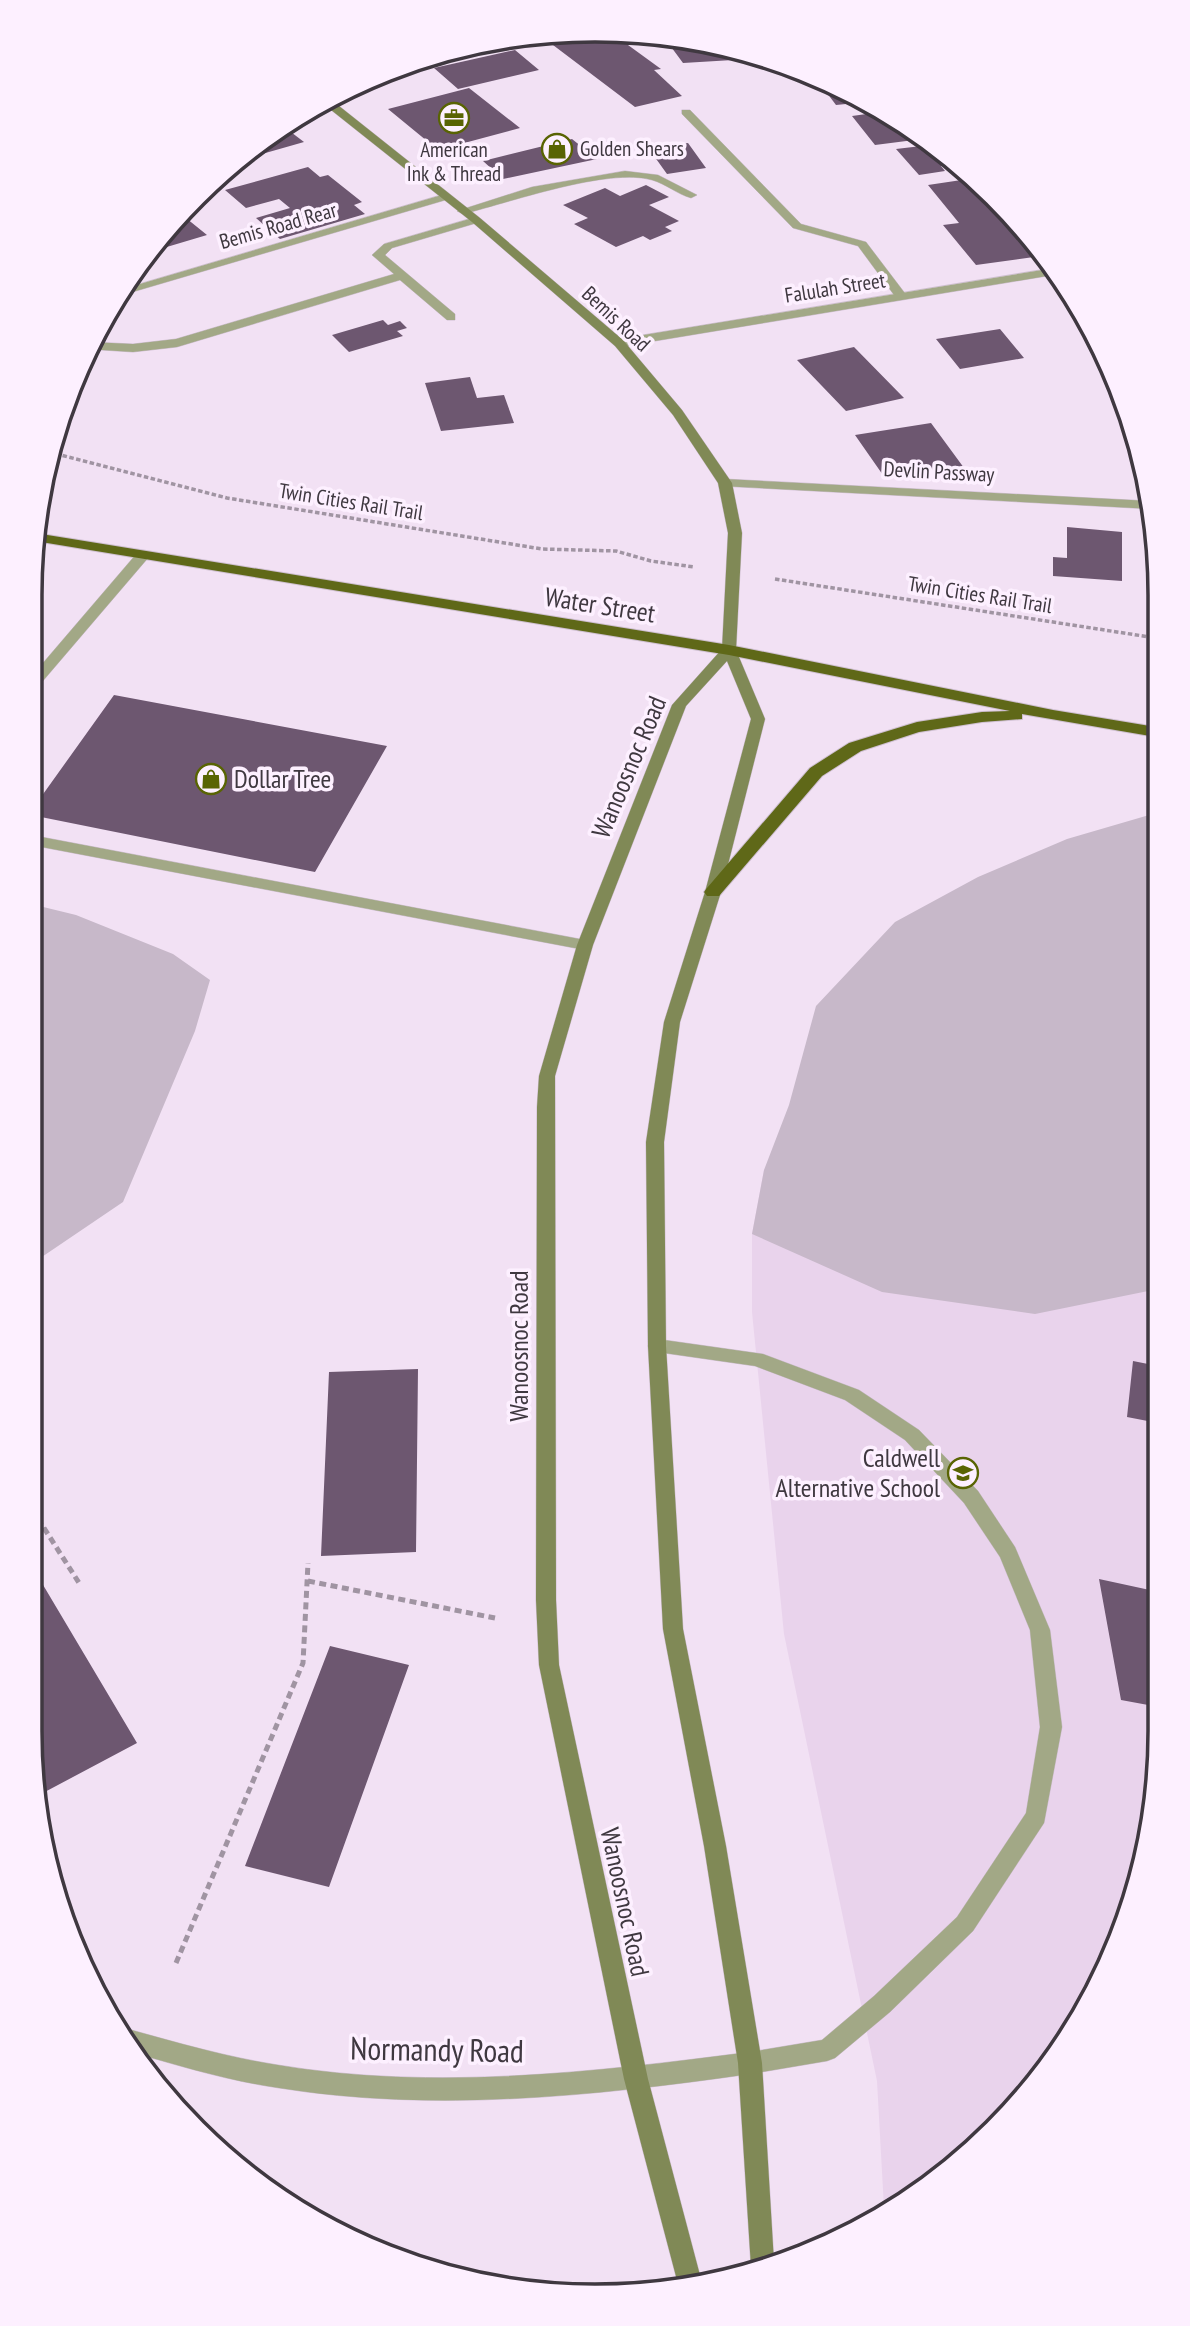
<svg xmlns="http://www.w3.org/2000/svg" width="1190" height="2326" viewBox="0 0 1190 2326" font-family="'PT Sans Narrow',sans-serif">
  <rect width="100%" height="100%" fill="#f2e1f4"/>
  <path fill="#e9d3ec" d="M 1156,834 L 1159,1768 L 1141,1877 L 1102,1981 L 1043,2075 L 968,2156 L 884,2208 L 877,2081 L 784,1634 L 752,1312 L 752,1234 L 764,1170 Z"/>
  <path fill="#c7b8c9" d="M 1156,813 L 1158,1289 L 1035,1314 L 882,1292 L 752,1234 L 764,1170 L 789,1105 L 816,1006 L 895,922 L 978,877 L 1067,839 Z
    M 31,904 L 76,915 L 173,954 L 210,980 L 195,1031 L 123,1202 L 30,1265 Z"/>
  <path fill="#6d5770" d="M 623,31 L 639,42 L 628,45 L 661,69 L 654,70 L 682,96 L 635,107 L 553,45 L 607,32 Z
    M 678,38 L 722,46 L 733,60 L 683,63 L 666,40 Z
    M 515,50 L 539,70 L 458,89 L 434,68 Z
    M 815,77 L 845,88 L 866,102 L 836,105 Z
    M 469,88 L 520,128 L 438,150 L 388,109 Z
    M 881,112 L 902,126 L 922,139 L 875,145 L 852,116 Z
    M 283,126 L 304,142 L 234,162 L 234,161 Z
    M 572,139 L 597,159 L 503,179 L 483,161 Z
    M 688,143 L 706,168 L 667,174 L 649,149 Z
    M 930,145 L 958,163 L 941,166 L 945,171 L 919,175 L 896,149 Z
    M 308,167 L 320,177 L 328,175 L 362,202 L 354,205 L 365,214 L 280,239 L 256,218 L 290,208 L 279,199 L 246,208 L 225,190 Z
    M 975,178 L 988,193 L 980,194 L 999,216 L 1006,214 L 1041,256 L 976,265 L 943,225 L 959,223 L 928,185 Z
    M 646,185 L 669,197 L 649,205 L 679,221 L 665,227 L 672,231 L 650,240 L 643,236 L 616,247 L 574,224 L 588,218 L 563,205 L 605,188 L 620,196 Z
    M 181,214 L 207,235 L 160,249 L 154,243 Z
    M 383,320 L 388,325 L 400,321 L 407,328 L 397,331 L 403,336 L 349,352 L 332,335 Z
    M 1000,329 L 1024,358 L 960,369 L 936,339 Z
    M 854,347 L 904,398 L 846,411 L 797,360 Z
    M 470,377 L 477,398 L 504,395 L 514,423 L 441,431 L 425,383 Z
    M 931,423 L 967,472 L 885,478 L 855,435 Z
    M 1139,462 L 1140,462 L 1149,498 L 1140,497 Z
    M 1067,527 L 1122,532 L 1122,581 L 1053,576 L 1053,557 L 1067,558 Z
    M 114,695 L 387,746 L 315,872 L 31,815 L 31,811 Z
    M 1133,1361 L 1158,1366 L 1158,1423 L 1127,1417 Z
    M 418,1369 L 416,1552 L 321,1556 L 329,1372 Z
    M 30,1563 L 137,1743 L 41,1794 L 30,1731 Z
    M 1099,1579 L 1159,1592 L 1159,1707 L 1121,1700 Z
    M 330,1646 L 409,1665 L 329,1887 L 245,1866 Z"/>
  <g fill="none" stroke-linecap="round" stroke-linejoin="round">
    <g stroke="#cebfd0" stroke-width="1">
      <path id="service" d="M 682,110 L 690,110 L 801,224 L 866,242 L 907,296 L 905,299 L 897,299 L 858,246 L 793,228 L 682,114 Z
        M 625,171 L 658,175 L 697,195 L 691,198 C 677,194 666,184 652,180 C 609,167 508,203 463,214 L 457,211 L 532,187 Z
        M 445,194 L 451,197 L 449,199 L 119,296 L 123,289 Z
        M 476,217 L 482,220 L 480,222 L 392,248 L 385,255 L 455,314 L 455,320 L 447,320 L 400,280 L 177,347 L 133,352 L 86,349 L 90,342 L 133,344 L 176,339 L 394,274 L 372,255 L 384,244 Z
        M 143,551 L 150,555 L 148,558 L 36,689 L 31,690 L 31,677 L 138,552 Z
        M 31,835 L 585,940 L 593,945 L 585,950 L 31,845 Z
        M 657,1339 L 763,1354 L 859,1390 L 919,1430 L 978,1491 L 1015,1547 L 1050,1630 L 1062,1727 L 1044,1823 L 973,1931 L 890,2012 L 835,2058 L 827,2061 L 750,2074 L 742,2071 L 738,2063 L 742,2055 L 750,2052 L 822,2040 L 874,1996 L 957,1917 L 1026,1813 L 1040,1727 L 1030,1630 L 1000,1557 L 964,1503 L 905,1440 L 845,1400 L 755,1366 L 650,1351 L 648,1346 L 650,1341 Z"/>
    </g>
    <g stroke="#cebfd0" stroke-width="1">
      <path id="minor" d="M 1054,268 L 1059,274 L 619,347 L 613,343 L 619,339 Z
        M 725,479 L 1150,501 L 1152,509 L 720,486 L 720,480 Z
        M 128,2029 C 178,2043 227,2057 278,2065 C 434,2091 595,2072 750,2052 L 758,2055 L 762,2063 L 758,2071 L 750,2074 C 595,2096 435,2113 279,2088 C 230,2081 183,2067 135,2053 L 123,2031 Z"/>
    </g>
    <g stroke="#cebfd0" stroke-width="1">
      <path id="secondary" d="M 329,98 L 480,218 L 623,340 L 682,410 L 732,483 L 742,533 L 736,650 L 765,719 L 721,892 L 680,1022 L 664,1142 L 666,1346 L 683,1629 L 726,1846 L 762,2063 L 774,2262 L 751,2267 L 738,2063 L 704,1846 L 663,1629 L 648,1346 L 646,1142 L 664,1022 L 705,892 L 751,719 L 727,661 L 686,706 L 593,945 L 555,1076 L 556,1600 L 559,1665 L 648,2079 L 701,2279 L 678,2284 L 624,2079 L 539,1665 L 536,1600 L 537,1107 L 539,1076 L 577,945 L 672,705 L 722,649 L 728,533 L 718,483 L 673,415 L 615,346 L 472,222 L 321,102 Z"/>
    </g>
    <g stroke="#cebfd0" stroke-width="2">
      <path id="trunk" d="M 35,533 L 729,645 L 1053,710 L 1156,727 L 1156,737 L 1022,714 L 1022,719 L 982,722 L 919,732 L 861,751 L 822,776 L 719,896 L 707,896 L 704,892 L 707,888 L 810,768 L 849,743 L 917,722 L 982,712 L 1010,711 L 729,655 L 35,541 Z"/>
    </g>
    <path stroke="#a094a2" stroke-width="3.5" stroke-dasharray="4.5 2.5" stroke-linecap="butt" d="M 49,452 L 227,498 L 542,549 L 616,551 L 651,561 L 694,567
      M 775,579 L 1156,638"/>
    <path stroke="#a094a2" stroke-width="4.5" stroke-dasharray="5 3.5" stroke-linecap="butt" d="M 30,1506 L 45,1530"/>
    <path stroke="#a094a2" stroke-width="5" stroke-dasharray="7 4.5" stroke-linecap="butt" d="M 44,1528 L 81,1586
      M 308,1581 L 495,1618
      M 176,1963 L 303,1663 L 308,1563"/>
    <use href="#service" fill="#a2a886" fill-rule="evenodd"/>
    <use href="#minor" fill="#a2a886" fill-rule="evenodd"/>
    <use href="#secondary" fill="#808956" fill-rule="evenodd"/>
    <use href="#trunk" fill="#5f6818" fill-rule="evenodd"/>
  </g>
  <defs>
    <g id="office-ring" transform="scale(1.575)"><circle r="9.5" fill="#fdf0ff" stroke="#596403" stroke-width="1.5"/><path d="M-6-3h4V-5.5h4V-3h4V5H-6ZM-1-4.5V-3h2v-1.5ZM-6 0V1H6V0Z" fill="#596403"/></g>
    <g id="shop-ring" transform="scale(1.575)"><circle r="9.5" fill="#fdf0ff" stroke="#596403" stroke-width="1.5"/><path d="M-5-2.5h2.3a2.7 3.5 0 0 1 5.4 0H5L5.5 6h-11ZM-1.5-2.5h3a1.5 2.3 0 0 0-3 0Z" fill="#596403"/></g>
    <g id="school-ring" transform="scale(1.575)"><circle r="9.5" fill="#fdf0ff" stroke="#596403" stroke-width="1.5"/><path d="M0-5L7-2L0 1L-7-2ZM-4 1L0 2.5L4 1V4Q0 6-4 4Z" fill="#596403"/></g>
  </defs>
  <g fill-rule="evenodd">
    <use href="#office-ring" x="454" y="118"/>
    <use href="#shop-ring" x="557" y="149"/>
    <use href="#shop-ring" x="211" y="779"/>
    <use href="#school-ring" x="963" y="1473"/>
  </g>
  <g text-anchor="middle" stroke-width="7" stroke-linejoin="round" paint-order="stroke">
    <g font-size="21" fill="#3f3840" stroke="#fdf0ff" text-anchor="start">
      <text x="580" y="156">Golden Shears</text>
      <text x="454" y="157" text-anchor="middle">American<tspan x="454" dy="24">Ink &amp; Thread</tspan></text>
    </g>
    <g font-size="21" fill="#3f3840" stroke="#fdf0ff">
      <text transform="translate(278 226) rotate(-16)" y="7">Bemis Road Rear</text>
      <text transform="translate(835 288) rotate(-9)" y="7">Falulah Street</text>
      <text transform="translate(616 319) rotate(43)" y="7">Bemis Road</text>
      <text transform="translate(939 472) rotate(3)" y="7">Devlin Passway</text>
      <text transform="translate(351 502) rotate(9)" y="7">Twin Cities Rail Trail</text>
      <text transform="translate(980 595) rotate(9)" y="7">Twin Cities Rail Trail</text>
    </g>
    <g font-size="26" fill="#3f3840" stroke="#fdf0ff">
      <text transform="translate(600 605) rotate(9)" y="9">Water Street</text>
      <text transform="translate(629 767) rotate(-67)" y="9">Wanoosnoc Road</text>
      <text transform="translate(519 1346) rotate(-90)" y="9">Wanoosnoc Road</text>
      <text transform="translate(625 1902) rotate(78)" y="9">Wanoosnoc Road</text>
    </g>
    <g font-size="26" fill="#3f3840" stroke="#fdf0ff" text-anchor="start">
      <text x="234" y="788">Dollar Tree</text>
      <text x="940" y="1467" text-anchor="end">Caldwell<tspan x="940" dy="30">Alternative School</tspan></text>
    </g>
    <g font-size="32" fill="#3f3840" stroke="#fdf0ff">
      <text transform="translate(437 2050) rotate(1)" y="11">Normandy Road</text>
    </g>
  </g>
  <path d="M0 0H1190V2326H0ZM595 42H595A553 553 0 0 1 1148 595V1731A553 553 0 0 1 595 2284H595A553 553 0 0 1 42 1731V595A553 553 0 0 1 595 42Z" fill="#fdf0ff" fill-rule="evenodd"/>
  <path fill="none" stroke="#3f3840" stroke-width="3.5" d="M595 42H595A553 553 0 0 1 1148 595V1731A553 553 0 0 1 595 2284H595A553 553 0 0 1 42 1731V595A553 553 0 0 1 595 42Z"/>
</svg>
